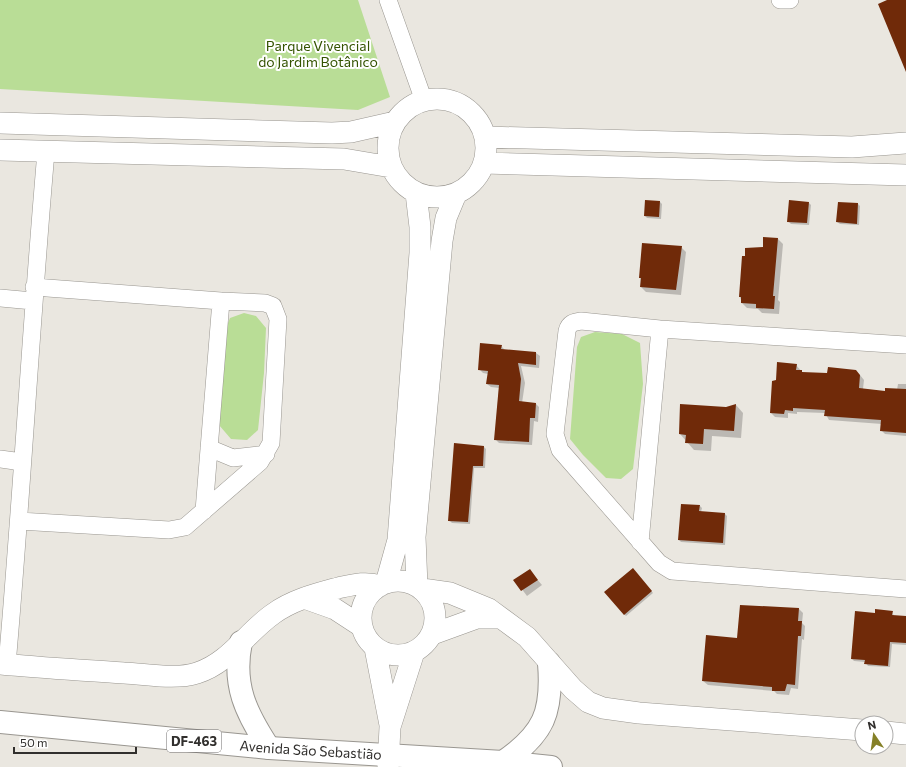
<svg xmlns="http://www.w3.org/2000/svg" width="906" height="767" viewBox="0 0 906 767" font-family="Commissioner,sans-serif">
  <rect width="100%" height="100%" fill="#eae7e0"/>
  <path fill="#b9dd96" d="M 0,0 L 358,0 L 390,97 L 358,110 L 0,89 Z
    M 244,313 L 256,316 L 266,328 L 264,373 L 258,430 L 247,440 L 231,439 L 219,425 L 226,328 L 230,318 Z
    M 595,332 L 622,334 L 640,343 L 643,384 L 633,469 L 621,479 L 606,478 L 583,455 L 570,439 L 577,347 L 581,337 Z"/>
  <path fill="#0003" d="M 646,201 L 660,202 L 662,204 L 661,219 L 647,218 L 645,216 Z
    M 809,203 L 811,205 L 809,225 L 791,224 L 788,221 Z
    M 839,203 L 858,204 L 860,206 L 859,225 L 840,224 L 837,222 Z
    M 778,239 L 783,244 L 778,300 L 780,302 L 779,314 L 762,313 L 758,309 L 747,308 L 742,303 L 740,297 L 746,257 Z
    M 681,247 L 686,252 L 681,295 L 646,292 L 641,287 L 640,277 Z
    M 501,346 L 505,350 L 536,353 L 540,356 L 539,368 L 521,366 L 525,383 L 522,403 L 536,404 L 539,407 L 538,422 L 534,421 L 532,445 L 499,443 L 495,439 L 499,388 L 491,387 L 487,384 L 488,374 L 483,373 L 479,369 Z
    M 796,365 L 803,373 L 860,375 L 864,380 L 863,389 L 886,392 L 897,390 L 898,384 L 906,384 L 906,436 L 885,434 L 881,430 L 882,424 L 829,420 L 825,413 L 797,412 L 797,414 L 788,413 L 788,418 L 775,417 L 771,413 L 777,381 Z
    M 736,405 L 743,413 L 741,438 L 712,436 L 711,451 L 694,450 L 680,434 L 726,408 Z
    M 455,444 L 484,447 L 486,449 L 485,468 L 474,468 L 470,524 L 452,523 L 449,520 Z
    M 700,506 L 702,508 L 701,512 L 725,514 L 727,516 L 725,545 L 681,542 L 679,540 Z
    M 529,570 L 542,585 L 527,596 L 515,580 Z
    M 635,572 L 653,593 L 626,616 L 624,614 Z
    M 741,606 L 799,609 L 803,613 L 802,623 L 805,626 L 804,640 L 802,639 L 798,689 L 791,688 L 789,695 L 777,694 L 774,691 L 708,685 L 703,681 L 738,639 Z
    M 892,612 L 894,616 L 906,617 L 906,645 L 892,644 L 890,667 L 868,666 L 865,662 L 854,661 L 852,659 L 876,614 Z"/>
  <path fill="#702a09" d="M 887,0 L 906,0 L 906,72 L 878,4 Z
    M 645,200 L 660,201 L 659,217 L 644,216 Z
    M 789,200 L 809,202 L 807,223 L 787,222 Z
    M 838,202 L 858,203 L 857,224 L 836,222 Z
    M 763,237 L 778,238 L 773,296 L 775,296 L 774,309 L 756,308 L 756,304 L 741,303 L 741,297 L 739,297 L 742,256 L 745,256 L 745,248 L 763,247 Z
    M 642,243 L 682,246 L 676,290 L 640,287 L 641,278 L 639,278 Z
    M 480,343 L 502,345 L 501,349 L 536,352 L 536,365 L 518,363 L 521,379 L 519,401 L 536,403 L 535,418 L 530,418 L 529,442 L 494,440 L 499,385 L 486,384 L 488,371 L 478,370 Z
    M 777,362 L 797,364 L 796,370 L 802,370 L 802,372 L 827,373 L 828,367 L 856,370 L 860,375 L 859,388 L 885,391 L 885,388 L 906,389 L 906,433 L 880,431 L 881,420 L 824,416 L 825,410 L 793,408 L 793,411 L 785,410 L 784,414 L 770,413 L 772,381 L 776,380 Z
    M 680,404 L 726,407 L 736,404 L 734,431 L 704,429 L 703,444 L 685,443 L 686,435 L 679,434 Z
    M 454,443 L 484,446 L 483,466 L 473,466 L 468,522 L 448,521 Z
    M 681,504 L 700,505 L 699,511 L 725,513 L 723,543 L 678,540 Z
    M 633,568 L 652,591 L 624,615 L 604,592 Z
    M 530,569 L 538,580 L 521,591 L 513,580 Z
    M 740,605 L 799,608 L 798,621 L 802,621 L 801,636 L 798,636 L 795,685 L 787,684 L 785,691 L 772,691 L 772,687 L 702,681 L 706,635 L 737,638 Z
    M 875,609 L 893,611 L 892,615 L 906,616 L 906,643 L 890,642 L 888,666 L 864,664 L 865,660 L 851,659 L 855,611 L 875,613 Z"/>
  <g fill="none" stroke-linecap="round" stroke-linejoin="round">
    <g stroke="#999690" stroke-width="18">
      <path id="minor" d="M 388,0 L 424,101
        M 780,0 L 790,0
        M 0,298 L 33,301
        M 906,345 L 660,329 L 581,321 C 574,322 569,323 567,331 L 555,434 L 560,450 L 659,563 L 672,571 L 906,589
        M 209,448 L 233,458 L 266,454
        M 0,459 L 22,462
        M 204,511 L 221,301
        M 19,521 L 169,530 L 185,527 L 260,462 L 271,443 L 278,319 L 273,306 L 265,303 L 221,301 L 34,287
        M 640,542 L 660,329
        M 7,665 C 22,494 31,323 46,152"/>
    </g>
    <g stroke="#999690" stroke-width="22">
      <path id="tertiary" d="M388 148a49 49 0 1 1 98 0a49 49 0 1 1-98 0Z
        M 0,123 L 332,133 L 351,132 L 395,122
        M 486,137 L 852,147 L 906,143
        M 0,150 L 344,159 L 391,167
        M 484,163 L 906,175
        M361 618a37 37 0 1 1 74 0a37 37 0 1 1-74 0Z
        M 386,583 L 398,540 L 420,253 L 420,227 L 416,193
        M 417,586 L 415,537 L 442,241 L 446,218 L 456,194
        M 422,589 L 450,593 L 489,609 L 527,637 L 573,689 L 588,702 L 603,708 L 639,713 L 862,730
        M 304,598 L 335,609 L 361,626
        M 433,634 L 477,618 L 500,618
        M 375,648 L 390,725
        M 0,664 C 41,668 83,670 124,673 C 147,674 175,680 197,673 C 229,663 247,632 273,614 C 292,600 316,594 338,588 C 352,585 366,581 380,586
        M 886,732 L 906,734
        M 388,767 L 390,727 L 414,652"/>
    </g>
    <g stroke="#999690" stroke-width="24">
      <g id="primary">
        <path d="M 241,642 C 232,685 246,713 269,748"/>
        <path id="s1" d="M 0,722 L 269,748 L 503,762 L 551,767"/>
        <path d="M 503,762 C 544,734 553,712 549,663"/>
      </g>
    </g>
    <use href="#minor" stroke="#fff" stroke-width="17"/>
    <use href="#tertiary" stroke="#fff" stroke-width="21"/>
    <use href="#primary" stroke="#fff" stroke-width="22"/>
  </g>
  <g text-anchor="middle" stroke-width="4" stroke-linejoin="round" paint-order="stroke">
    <rect fill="#fff" stroke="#6f6d6c" stroke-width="1" x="167" y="730" width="54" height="22" rx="3"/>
    <g font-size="13" font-weight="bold" fill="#312f2d">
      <text x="194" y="746">DF-463</text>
    </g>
    <g font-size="14" fill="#345300" stroke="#fff">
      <text x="318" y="51">Parque Vivencial<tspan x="318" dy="16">do Jardim Botânico</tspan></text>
    </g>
    <g font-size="14" fill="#312f2d" stroke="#fff">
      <text dy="5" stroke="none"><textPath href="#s1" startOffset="312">Avenida São Sebastião</textPath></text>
    </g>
  </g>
  <g transform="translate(874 735) rotate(347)"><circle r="19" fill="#ffffff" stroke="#adacab"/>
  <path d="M0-3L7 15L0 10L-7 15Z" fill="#858027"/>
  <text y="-6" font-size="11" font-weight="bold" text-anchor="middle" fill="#312f2d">N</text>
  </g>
  <path d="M14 747v6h122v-6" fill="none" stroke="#312f2d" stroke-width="2"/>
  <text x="20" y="747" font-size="12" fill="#312f2d" stroke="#ffffff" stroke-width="3" paint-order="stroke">50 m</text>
</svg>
